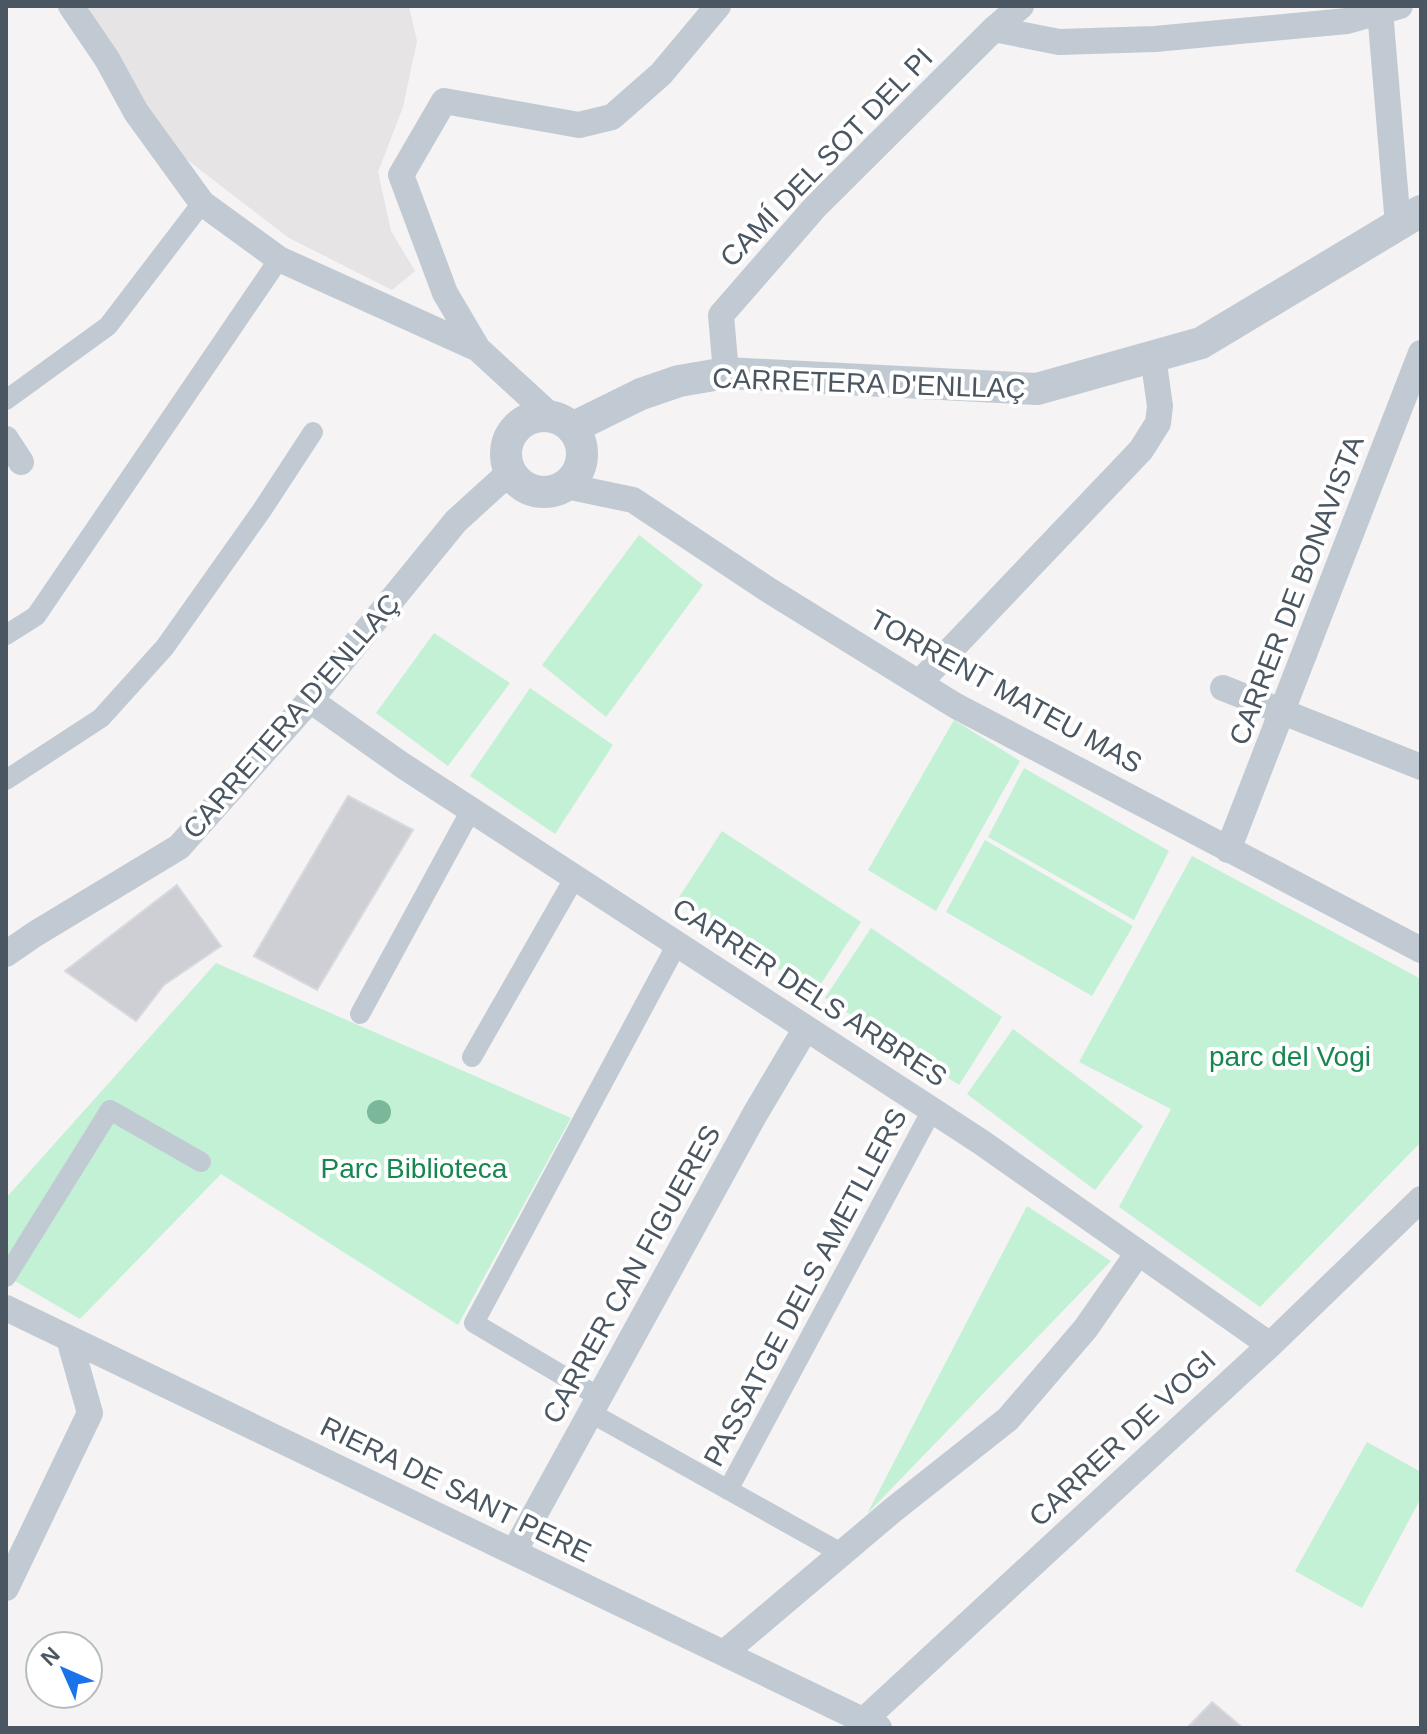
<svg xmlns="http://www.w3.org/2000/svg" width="1427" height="1734" viewBox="0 0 1427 1734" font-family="Helvetica,sans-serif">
  <rect width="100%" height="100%" fill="#f5f3f3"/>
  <path fill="#e6e4e5" d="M 87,6 L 409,6 L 417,41 L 403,107 L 378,172 L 391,231 L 415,271 L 392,290 L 289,238 L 177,152 L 152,118 Z"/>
  <path fill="#c3f1d5" d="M 639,535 L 703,585 L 606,717 L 542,665 Z
    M 434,633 L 510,683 L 448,766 L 376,713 Z
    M 530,688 L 613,745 L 555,834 L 470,776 Z
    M 954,720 L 1020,761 L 936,911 L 868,870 Z
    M 1024,768 L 1169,851 L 1134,920 L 988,837 Z
    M 722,831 L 861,922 L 815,993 L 676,902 Z
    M 985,840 L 1133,926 L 1092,996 L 946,912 Z
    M 1192,856 L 1421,979 L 1421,1142 L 1260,1307 L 1119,1207 L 1171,1109 L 1079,1062 Z
    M 871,928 L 1002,1017 L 959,1085 L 825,998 Z
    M 216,963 L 571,1118 L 458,1325 L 221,1174 L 80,1319 L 6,1276 L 6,1198 Z
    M 1013,1029 L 1143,1126 L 1095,1190 L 967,1094 Z
    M 1027,1206 L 1111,1261 L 867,1514 Z
    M 1367,1442 L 1421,1472 L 1421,1498 L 1362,1608 L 1295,1571 Z"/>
  <path fill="#cdcfd5" stroke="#d7d9de" stroke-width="2" d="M 348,796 L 413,830 L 317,990 L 254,956 Z
    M 177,885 L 221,946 L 164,985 L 136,1021 L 65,971 Z
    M 1212,1702 L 1243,1728 L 1187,1728 Z"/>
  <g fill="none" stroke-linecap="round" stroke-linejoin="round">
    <path stroke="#c1cad2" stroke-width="20" d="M 6,400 L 108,326 L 202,203
      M 6,635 L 36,616 L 279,259
      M 6,780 L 101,718 L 165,647 L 262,510 L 313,432
      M 360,1014 L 471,810
      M 472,1057 L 575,877
      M 6,1277 L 110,1110 L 201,1162
      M 599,1397 L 474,1323 L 677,944
      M 591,1413 L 841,1553
      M 728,1490 L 932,1110"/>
    <path stroke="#c1cad2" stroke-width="26" d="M 71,6 L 107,59 L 136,112 L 202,203 L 279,259 L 478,349 L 551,416
      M 1380,11 L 1398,225
      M 994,29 L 1059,42 L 1155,39 L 1347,21 L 1400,6
      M 478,349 L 445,293 L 401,175 L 444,101 L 579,125 L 612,117 L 661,74 L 718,6
      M 726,373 L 721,315 L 816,206 L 994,29 L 1021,6
      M 6,439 L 21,462
      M 566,486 L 633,500 L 767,589 L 956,706 L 1421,950
      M 919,683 L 1141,450 L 1158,423 L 1160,406 L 1153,357
      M 1223,688 L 1421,767
      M 310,700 L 402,765 L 981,1142 L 1270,1345
      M 1228,850 L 1421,353
      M 6,954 L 35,934 L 179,847 L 310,700 L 456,521 L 510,472
      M 6,1308 L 879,1728
      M 514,1552 L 755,1114 L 806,1028
      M 6,1588 L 90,1413 L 69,1339
      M 724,1653 L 893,1510 L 1008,1419 L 1086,1328 L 1138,1253
      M 864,1720 L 1270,1345 L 1421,1199"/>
    <path stroke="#c1cad2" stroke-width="32" d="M506 454a38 38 0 1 1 76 0a38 38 0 1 1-76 0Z
      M 572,428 L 641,394 L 679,381 L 726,373 L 1037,389 L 1201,343 L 1421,211"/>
  </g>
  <circle fill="#7bb799" cx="379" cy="1112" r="12"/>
  <g text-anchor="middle" stroke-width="8" stroke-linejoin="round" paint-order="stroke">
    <g font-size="28" fill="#4a5661" stroke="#fff">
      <text transform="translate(826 157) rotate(-46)" y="10">CAMÍ DEL SOT DEL PI</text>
      <text transform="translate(869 383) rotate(2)" y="10">CARRETERA D'ENLLAÇ</text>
      <text transform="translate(1296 590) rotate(-69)" y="10">CARRER DE BONAVISTA</text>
      <text transform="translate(1006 691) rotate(29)" y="10">TORRENT MATEU MAS</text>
      <text transform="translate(291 716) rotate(-49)" y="10">CARRETERA D'ENLLAÇ</text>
      <text transform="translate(810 992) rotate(33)" y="10">CARRER DELS ARBRES</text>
      <text transform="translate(631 1274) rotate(-61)" y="10">CARRER CAN FIGUERES</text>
      <text transform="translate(805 1287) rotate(-62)" y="10">PASSATGE DELS AMETLLERS</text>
      <text transform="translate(1122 1438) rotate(-43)" y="10">CARRER DE VOGI</text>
      <text transform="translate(456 1489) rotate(26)" y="10">RIERA DE SANT PERE</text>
    </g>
    <g font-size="28" fill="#17864f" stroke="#fff">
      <text x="1290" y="1066">parc del Vogi</text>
      <text x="414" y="1178">Parc Biblioteca</text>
    </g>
  </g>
  <rect width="1427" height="1734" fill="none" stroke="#4a5661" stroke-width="16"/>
  <g transform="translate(64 1670) rotate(315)"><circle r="38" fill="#ffffff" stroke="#b7bbc0" stroke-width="2"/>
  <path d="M0-6L14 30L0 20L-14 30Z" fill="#1a73e8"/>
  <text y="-12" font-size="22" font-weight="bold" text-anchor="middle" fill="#4a5661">N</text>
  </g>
</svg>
